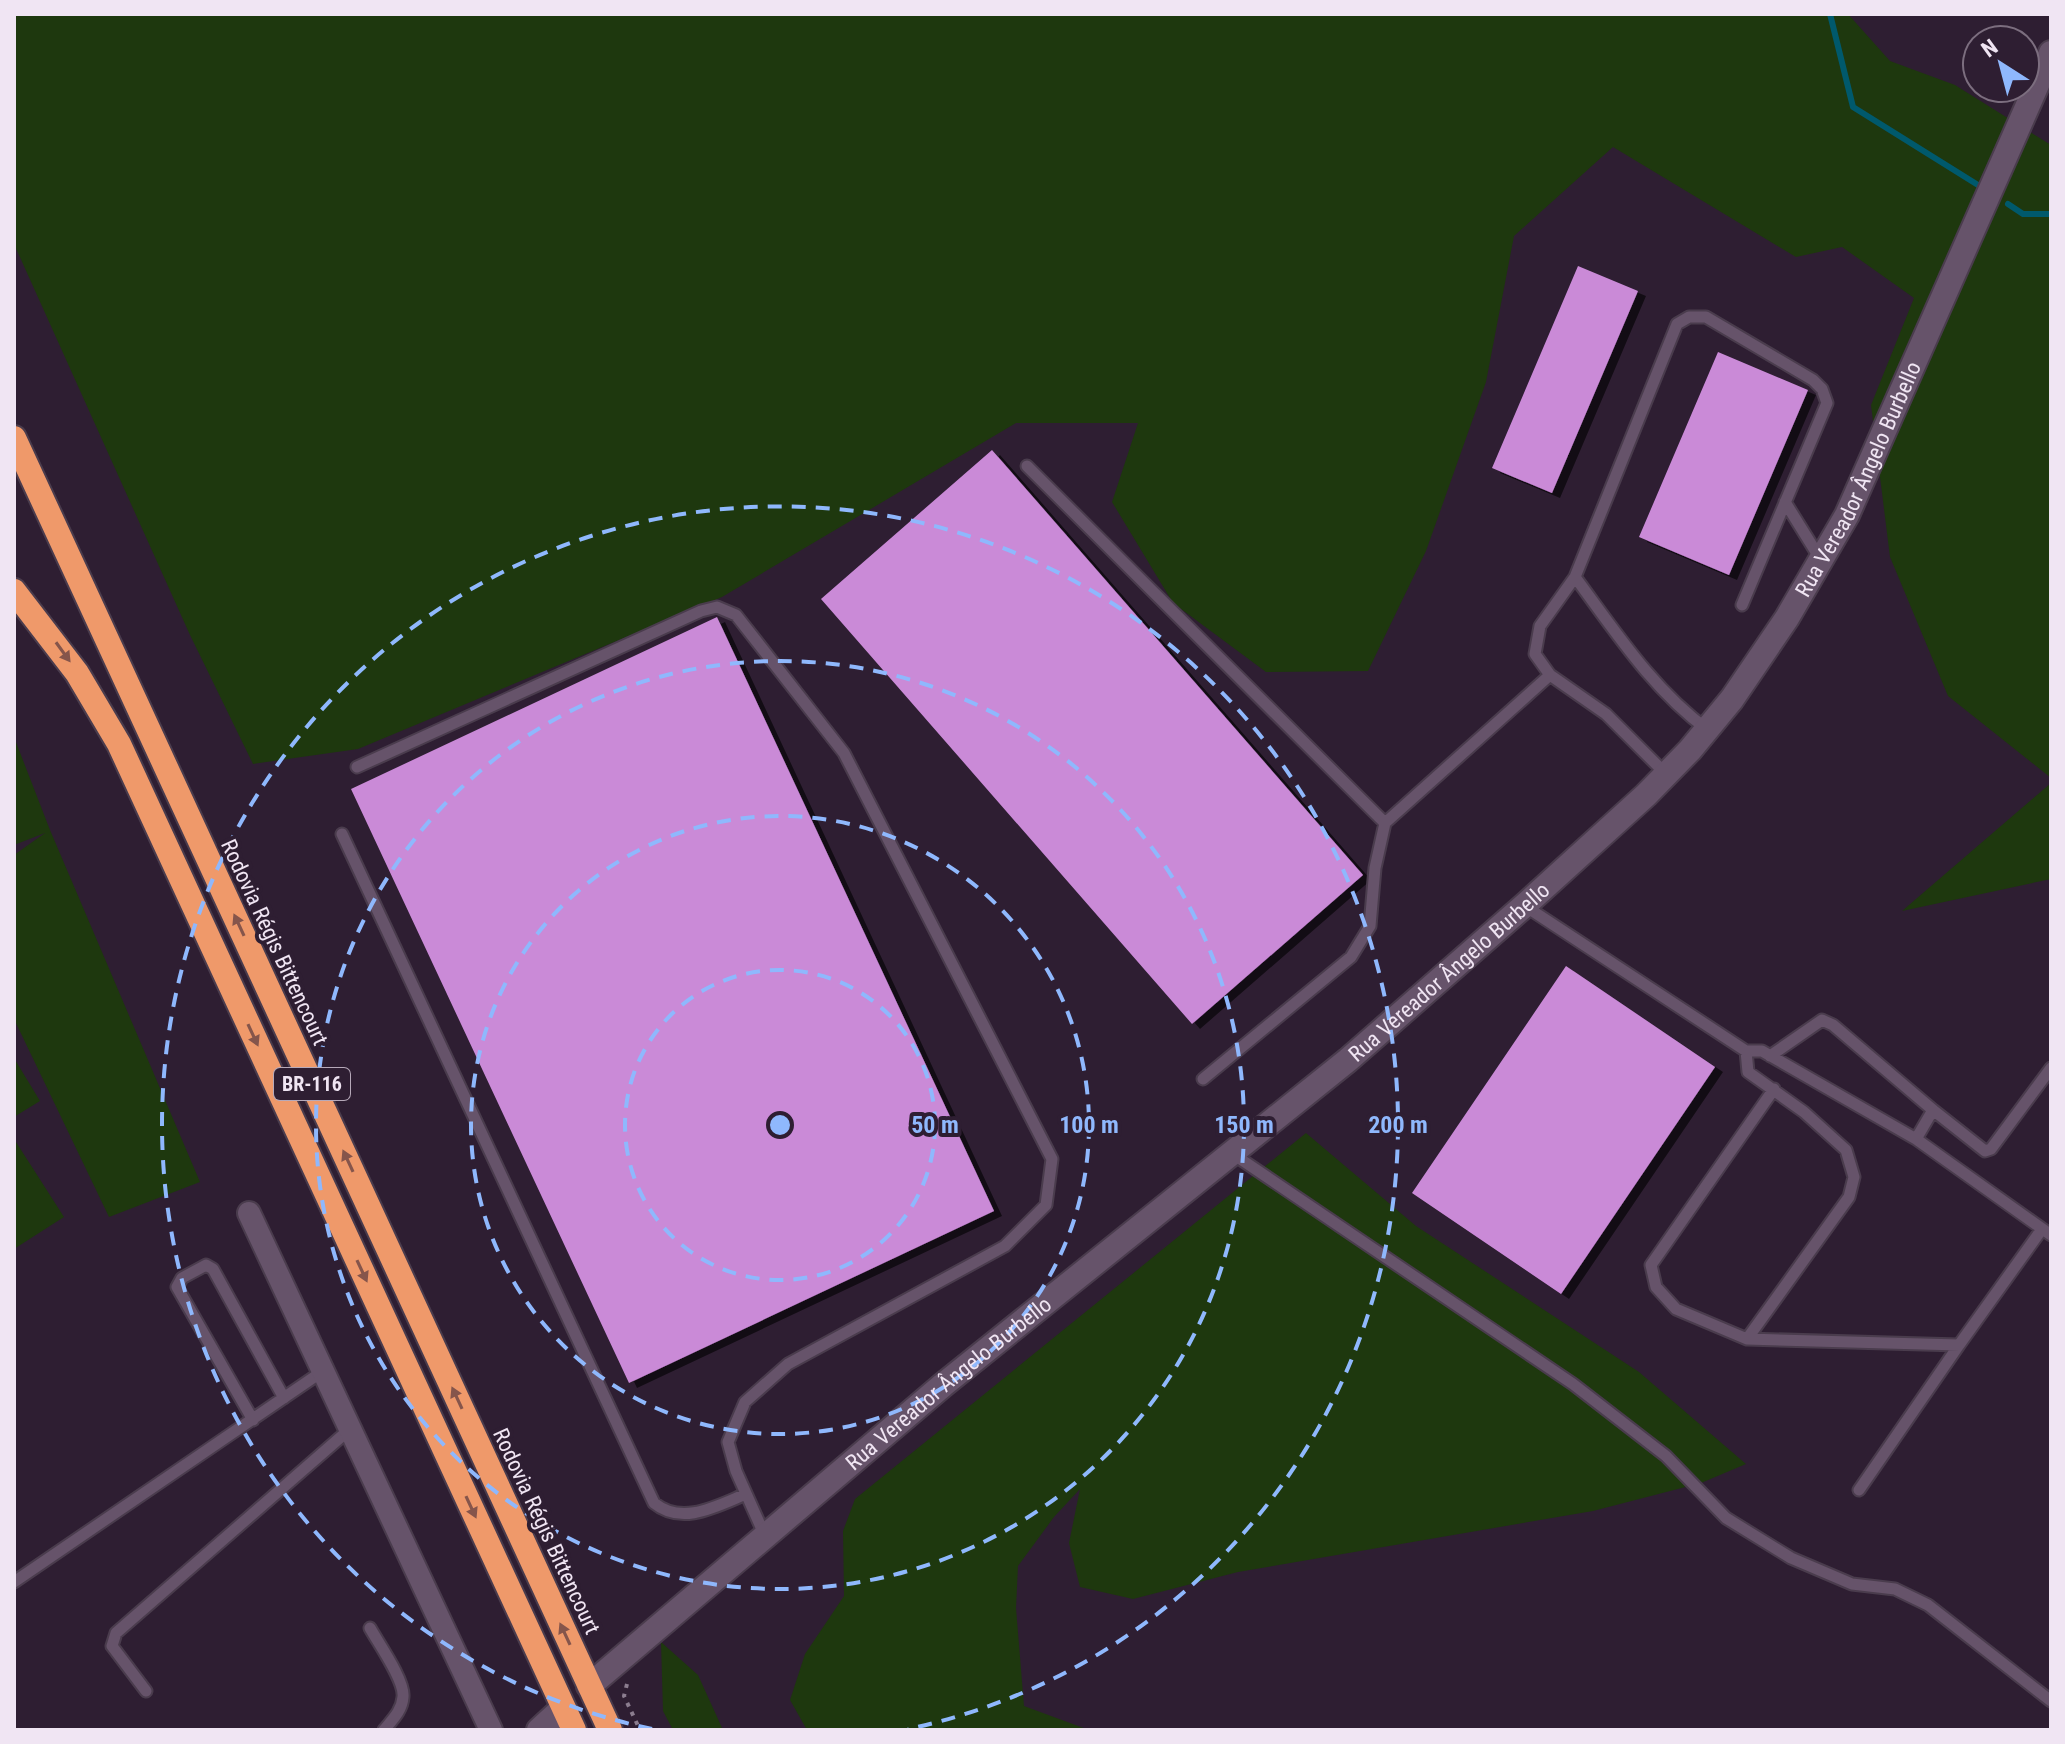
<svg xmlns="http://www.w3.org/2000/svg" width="2065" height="1744" viewBox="0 0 2065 1744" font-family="'Roboto Condensed',sans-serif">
  <defs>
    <filter id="shadow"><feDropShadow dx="8" dy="5" stdDeviation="0" flood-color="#0009"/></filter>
  </defs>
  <rect width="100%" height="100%" fill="#2e1e32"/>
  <path fill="#1e380e" d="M 14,14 L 1848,14 L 1890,61 L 1955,85 L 2051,145 L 2051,778 L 1948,696 L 1890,557 L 1871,405 L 1914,298 L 1842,247 L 1796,257 L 1613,147 L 1514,236 L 1486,382 L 1426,551 L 1368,671 L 1266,672 L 1173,603 L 1112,502 L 1138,423 L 1016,423 L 722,597 L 358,749 L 253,764 L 190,635 L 14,244 Z
    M 14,737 L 50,830 L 200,1182 L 109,1217 L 14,1019 L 14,855 L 45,833 L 14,845 Z
    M 2051,783 L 2051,879 L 1902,911 Z
    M 14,1058 L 40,1101 L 14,1117 Z
    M 1306,1133 L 1416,1226 L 1639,1372 L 1746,1464 L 1701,1483 L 1593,1511 L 1238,1572 L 1133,1599 L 1080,1587 L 1069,1543 L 1080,1489 L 1054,1517 L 1018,1566 L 1016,1608 L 1024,1706 L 1089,1730 L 807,1730 L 790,1700 L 805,1654 L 844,1596 L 843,1531 L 855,1499 Z
    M 16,1142 L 64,1217 L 14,1249 L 14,1144 Z
    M 661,1642 L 698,1675 L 723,1730 L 673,1730 L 663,1711 Z"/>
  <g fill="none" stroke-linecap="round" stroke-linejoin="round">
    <path stroke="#00596c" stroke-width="6" d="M 1830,14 L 1853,107 L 1978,185
      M 2008,204 L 2023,214 L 2051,214"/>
  </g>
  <path fill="#ca8ad7" filter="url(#shadow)" d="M 1578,266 L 1638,291 L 1552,493 L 1492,468 Z
    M 1718,352 L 1808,390 L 1729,575 L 1639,537 Z
    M 992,450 L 1363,875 L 1192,1024 L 821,599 Z
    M 717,617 L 994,1211 L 629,1383 L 351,789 Z
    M 1566,966 L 1715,1067 L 1561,1294 L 1412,1193 Z"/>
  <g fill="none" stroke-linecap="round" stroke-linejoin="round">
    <g stroke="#4a3c4d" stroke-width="15">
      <path id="lane" d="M 1027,466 L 1385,823
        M 1785,502 L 1821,560
        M 1575,577 C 1615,631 1653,690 1708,730
        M 1550,675 L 1535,654 L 1540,626 L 1575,577 L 1677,324 L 1689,317 L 1706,317 L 1813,380 L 1822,389 L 1827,403 L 1742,605
        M 357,767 L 701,611 L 717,607 L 736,615 L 844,753 L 1052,1159 L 1046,1205 L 1005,1246 L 788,1364 L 745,1402 L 728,1442 L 736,1471 L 765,1536
        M 342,834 L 654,1503 C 682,1526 717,1506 746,1494
        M 1525,906 L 1746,1051
        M 1746,1051 L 1748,1072 L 1804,1112 L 1846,1150 L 1854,1177 L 1849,1197 L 1747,1339
        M 1746,1051 L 1762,1051 L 1916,1139 L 2051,1235
        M 1770,1056 L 1822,1020 L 1833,1025 L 1933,1110 L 1916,1139
        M 1203,1079 L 1351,957 L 1370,926 L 1375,868 L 1385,823 L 1550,675 L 1606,714 L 1666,774
        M 1774,1089 L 1651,1265 L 1656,1287 L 1676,1309 L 1747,1339 L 1959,1345 L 2042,1229
        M 1933,1110 L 1985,1151 L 1991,1149 L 2051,1068
        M 1233,1154 L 1573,1384 L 1666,1456 L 1726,1518 L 1791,1558 L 1852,1584 L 1895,1589 L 1928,1605 L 2051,1701
        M 253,1420 L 177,1287 L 182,1278 L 206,1265 L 213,1269 L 284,1398
        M 1859,1490 L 1959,1345
        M 14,1582 L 323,1371
        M 370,1628 C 379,1644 405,1681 403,1697 C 402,1711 392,1720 384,1730
        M 146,1691 L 112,1646 L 116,1633 L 350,1429"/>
    </g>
    <g stroke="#4a3c4d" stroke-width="26">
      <path id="street" d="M 249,1213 L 491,1730"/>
    </g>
    <g stroke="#4a3c4d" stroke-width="28">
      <g id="secondary">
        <path id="s1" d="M 589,1686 L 943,1385 L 1348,1060 L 1525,905 L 1646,795 L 1690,750 L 1732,699 L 1787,618 L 1847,515 L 2051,53"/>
        <path d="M 539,1730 L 563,1708"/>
      </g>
    </g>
    <g stroke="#4a3c4d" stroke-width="28">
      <path id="highway" d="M 14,438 L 610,1730
        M 14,591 L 77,673 L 119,744 L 574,1730"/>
    </g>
    <path stroke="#8b7d8f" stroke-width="4" stroke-dasharray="4 6" stroke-linecap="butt" d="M 627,1684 L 624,1696 L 640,1730"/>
    <use href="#lane" stroke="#66536a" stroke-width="11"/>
    <use href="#street" stroke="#66536a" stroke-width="22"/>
    <use href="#secondary" stroke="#66536a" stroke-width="24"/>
    <use href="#highway" stroke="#ef996a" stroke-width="24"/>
  </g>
  <defs><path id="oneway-solid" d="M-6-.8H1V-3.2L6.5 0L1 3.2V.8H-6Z" transform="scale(2)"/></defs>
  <g fill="#85554b">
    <use href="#oneway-solid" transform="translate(63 652) rotate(54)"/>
    <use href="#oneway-solid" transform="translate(239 925) rotate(-115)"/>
    <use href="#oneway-solid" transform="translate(253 1035) rotate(65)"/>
    <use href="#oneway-solid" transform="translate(348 1161) rotate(-115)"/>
    <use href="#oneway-solid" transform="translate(362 1271) rotate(65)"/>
    <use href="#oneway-solid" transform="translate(457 1398) rotate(-115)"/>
    <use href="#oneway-solid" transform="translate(471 1507) rotate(65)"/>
    <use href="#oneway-solid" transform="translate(565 1634) rotate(-115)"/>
  </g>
  <g fill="none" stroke="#8fb8fd" stroke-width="4" stroke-dasharray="14 10">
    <circle cx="780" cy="1125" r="155"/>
    <circle cx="780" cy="1125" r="309"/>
    <circle cx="780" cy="1125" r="464"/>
    <path d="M652 1729A618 618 0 1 1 908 1729"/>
  </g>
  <g text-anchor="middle" stroke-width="8" stroke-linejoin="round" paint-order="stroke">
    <rect fill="#2e1e32" stroke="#b6a9b9" stroke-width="2" x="274" y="1068" width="76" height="32" rx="6"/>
    <g font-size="20" font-weight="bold" fill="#f0e5f3">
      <text x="312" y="1091">BR-116</text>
    </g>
    <g font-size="22" fill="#f0e5f3" stroke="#2e1e32">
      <text dy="8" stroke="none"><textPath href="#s1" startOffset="1766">Rua Vereador Ângelo Burbello</textPath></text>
      <text transform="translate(275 942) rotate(65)" y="8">Rodovia Régis Bittencourt</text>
      <text dy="8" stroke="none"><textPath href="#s1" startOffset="1118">Rua Vereador Ângelo Burbello</textPath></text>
      <text dy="8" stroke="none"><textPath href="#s1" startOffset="470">Rua Vereador Ângelo Burbello</textPath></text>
      <text transform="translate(547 1531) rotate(65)" y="8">Rodovia Régis Bittencourt</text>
    </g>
  </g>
  <circle cx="780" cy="1125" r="12" fill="#8fb8fd" stroke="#2e1e32" stroke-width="4"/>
  <g font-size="24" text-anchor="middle" font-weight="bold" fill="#8fb8fd" stroke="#2e1e32" stroke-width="8" stroke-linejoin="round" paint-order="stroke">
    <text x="935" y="1133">50 m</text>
    <text x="1089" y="1133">100 m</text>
    <text x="1244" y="1133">150 m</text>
    <text x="1398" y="1133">200 m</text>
  </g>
  <rect width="2065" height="1744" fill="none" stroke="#f0e5f3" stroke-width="32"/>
  <g transform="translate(2001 64) rotate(324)"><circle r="38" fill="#2e1e32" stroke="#7c6e7f" stroke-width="2"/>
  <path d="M0-6L14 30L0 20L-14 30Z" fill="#8fb8fd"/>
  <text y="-12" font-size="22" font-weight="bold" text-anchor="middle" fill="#f0e5f3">N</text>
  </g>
</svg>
